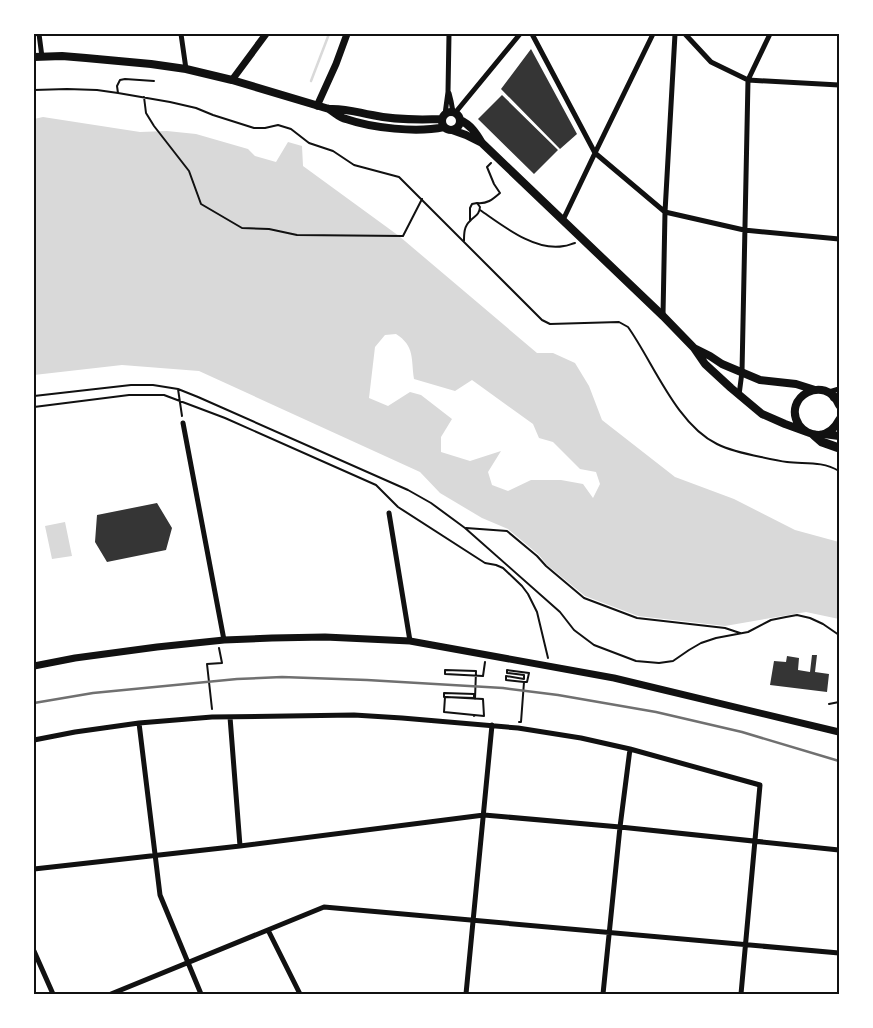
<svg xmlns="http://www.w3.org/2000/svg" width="873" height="1028" viewBox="0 0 873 1028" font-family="Roboto,sans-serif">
  <rect width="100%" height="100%" fill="#fff"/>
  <path fill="#d9d9d9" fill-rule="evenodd" d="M 43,117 L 140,132 L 167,131 L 196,134 L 248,149 L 255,156 L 276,162 L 288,142 L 302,146 L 303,166 L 399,236 L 537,353 L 553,353 L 575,363 L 589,386 L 602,420 L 675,477 L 734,499 L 795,530 L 839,542 L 839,619 L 806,612 L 725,626 L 638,616 L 585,596 L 547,565 L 539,555 L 508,529 L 482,518 L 440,493 L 420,472 L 199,371 L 122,365 L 34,375 L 34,119 ZM 396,334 C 415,346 411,359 414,379 L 455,391 L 472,380 L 533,424 L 539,438 L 553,442 L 580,469 L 596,472 L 600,484 L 593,498 L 583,484 L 561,480 L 531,480 L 508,491 L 492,485 L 488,472 L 501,451 L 470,461 L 441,452 L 441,437 L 452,419 L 421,395 L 410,392 L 388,406 L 369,398 L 375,347 L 385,335 Z
    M 65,522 L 72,556 L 52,559 L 45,526 Z"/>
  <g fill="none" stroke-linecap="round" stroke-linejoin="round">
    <path stroke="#d9d9d9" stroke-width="2.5" d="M 311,81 L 329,34"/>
  </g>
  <path fill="#353535" d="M 531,49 L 577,134 L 560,149 L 501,89 Z
    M 502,95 L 558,150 L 534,174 L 478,119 Z
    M 157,503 L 172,528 L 166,550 L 107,562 L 95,542 L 97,515 Z
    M 812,655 L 817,655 L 815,672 L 829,674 L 827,692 L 770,685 L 774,661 L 786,662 L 787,656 L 799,658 L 798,670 L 810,672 Z"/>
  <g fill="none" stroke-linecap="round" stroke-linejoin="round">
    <path stroke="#111" stroke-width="2" d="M 34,90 L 67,89 L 97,90 L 118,93 L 170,102 L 196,108 L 213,115 L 254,128 L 265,128 L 278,125 L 291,129 L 309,143 L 333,151 L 354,165 L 399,177 L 542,320 L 550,324 L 619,322 L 628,327 C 653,362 676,424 717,444 C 731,451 746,454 761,457 C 770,459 779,461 787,462 C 806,464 822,461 839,471
      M 118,93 L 117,86 L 120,80 L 125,79 L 154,81
      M 144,97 L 146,113 L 154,126 L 189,171 L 201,204 L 242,228 L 269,229 L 297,235 L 403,236 L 422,199
      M 477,203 C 487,204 492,200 500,193 L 494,184 L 487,167 L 491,163
      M 480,210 C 502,225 535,252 564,246 C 567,246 571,244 575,243
      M 464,241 C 464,234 464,226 470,221 C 475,215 479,216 480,207 L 477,203 L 472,204 L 470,208 L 470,220
      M 178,389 L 182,416
      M 34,396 L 131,385 L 153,385 L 178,389 L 198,397 L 408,490 L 431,503 L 465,528 L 560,612 L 574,630 L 594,645 L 636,661 L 659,663 L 673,661 L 689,650 L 701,643 L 716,638 L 748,632 L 771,620 L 786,617 L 797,615 L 810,618 L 823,624 L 839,635
      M 34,407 L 129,395 L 164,395 L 225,418 L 376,485 L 398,507 L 485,563 L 496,565 L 503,568 L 522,586 L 528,594 L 537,612 L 548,658
      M 466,528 L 507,531 L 537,556 L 546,566 L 584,598 L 637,618 L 725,628 L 740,633
      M 475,699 L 476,671 L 445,670 L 445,674 L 483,676 L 485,662
      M 829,704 L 839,702
      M 212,709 L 207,664 L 222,663 L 219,648
      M 474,716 L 474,715 L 444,712 L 445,697 L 474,698 L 474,694 L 444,693 L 444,697 L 447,697 L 483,699 L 484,716 L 474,715
      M 519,722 L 521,722 L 524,682 L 527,682 L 529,673 L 507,670 L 507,673 L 524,675 L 524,679 L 506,676 L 506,680 L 524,682"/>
    <path stroke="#111" stroke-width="5" d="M 39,34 L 42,57
      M 181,34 L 186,69
      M 532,34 L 595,153 L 665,212 L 744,230 L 839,239
      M 685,34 L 711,62 L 748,80 L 839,85
      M 449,93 L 451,101 L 453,112
      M 455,113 L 520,34
      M 445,114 L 448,92 L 449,34
      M 563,220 L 595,153 L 653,34
      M 663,315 L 665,212 L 675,34
      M 829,392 L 839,389
      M 739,395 L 742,372 L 748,80 L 770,34
      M 183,423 L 224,640
      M 389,513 L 410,641
      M 230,717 L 240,846
      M 139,723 L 160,895 L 201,994
      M 34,740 L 75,732 L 139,723 L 212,717 L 354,715 L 402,718 L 518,728 L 581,738 L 630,749 L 760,785 L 741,994
      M 34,869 L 240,846 L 484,815 L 620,827 L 839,850
      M 268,930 L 300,994
      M 34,951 L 53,994
      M 111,994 L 324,907 L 839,953
      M 466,994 L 492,725
      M 603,994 L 620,827 L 630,749"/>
    <path stroke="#111" stroke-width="7" d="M 232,80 L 266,34
      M 317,106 L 336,64 L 347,34
      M 34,666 L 75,658 L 157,647 L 224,640 L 272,638 L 325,637 L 410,641 L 614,678 L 839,732"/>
    <path stroke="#111" stroke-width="8" d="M 34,57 L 62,56 L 86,58 L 151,64 L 186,69 L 232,80 L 329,109 C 345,108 356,112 372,115 C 395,120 418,120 442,119
      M 329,109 C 334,112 340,118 346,119 C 372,128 417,133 444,127
      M442 121a9 9 0 1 1 18 0a9 9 0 1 1-18 0Z
      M 460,120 C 471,125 476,133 482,143
      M 452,130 L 466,135 L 482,143 L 663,316 L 694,348 L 705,364 L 731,388 L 762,414 L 785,424 L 807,432
      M 696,349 L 710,356 L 722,364 L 760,380 L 796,384 L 815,390
      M 839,405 C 826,373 781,397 799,425 C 803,431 811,435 819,435 C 829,434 835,428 839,420
      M 824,434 L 839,436"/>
    <path stroke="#111" stroke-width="9" d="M 834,397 L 839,399
      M 814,435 L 822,442 L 839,448"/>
    <path stroke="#707070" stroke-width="2.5" d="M 34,703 L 93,693 L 237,679 L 282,677 L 367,680 L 503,688 L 558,695 L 656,712 L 742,732 L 839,761"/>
  </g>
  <rect width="873" height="1028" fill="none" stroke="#ffffff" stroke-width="70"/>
  <rect x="35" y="35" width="803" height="958" fill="none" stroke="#111" stroke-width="2"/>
</svg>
